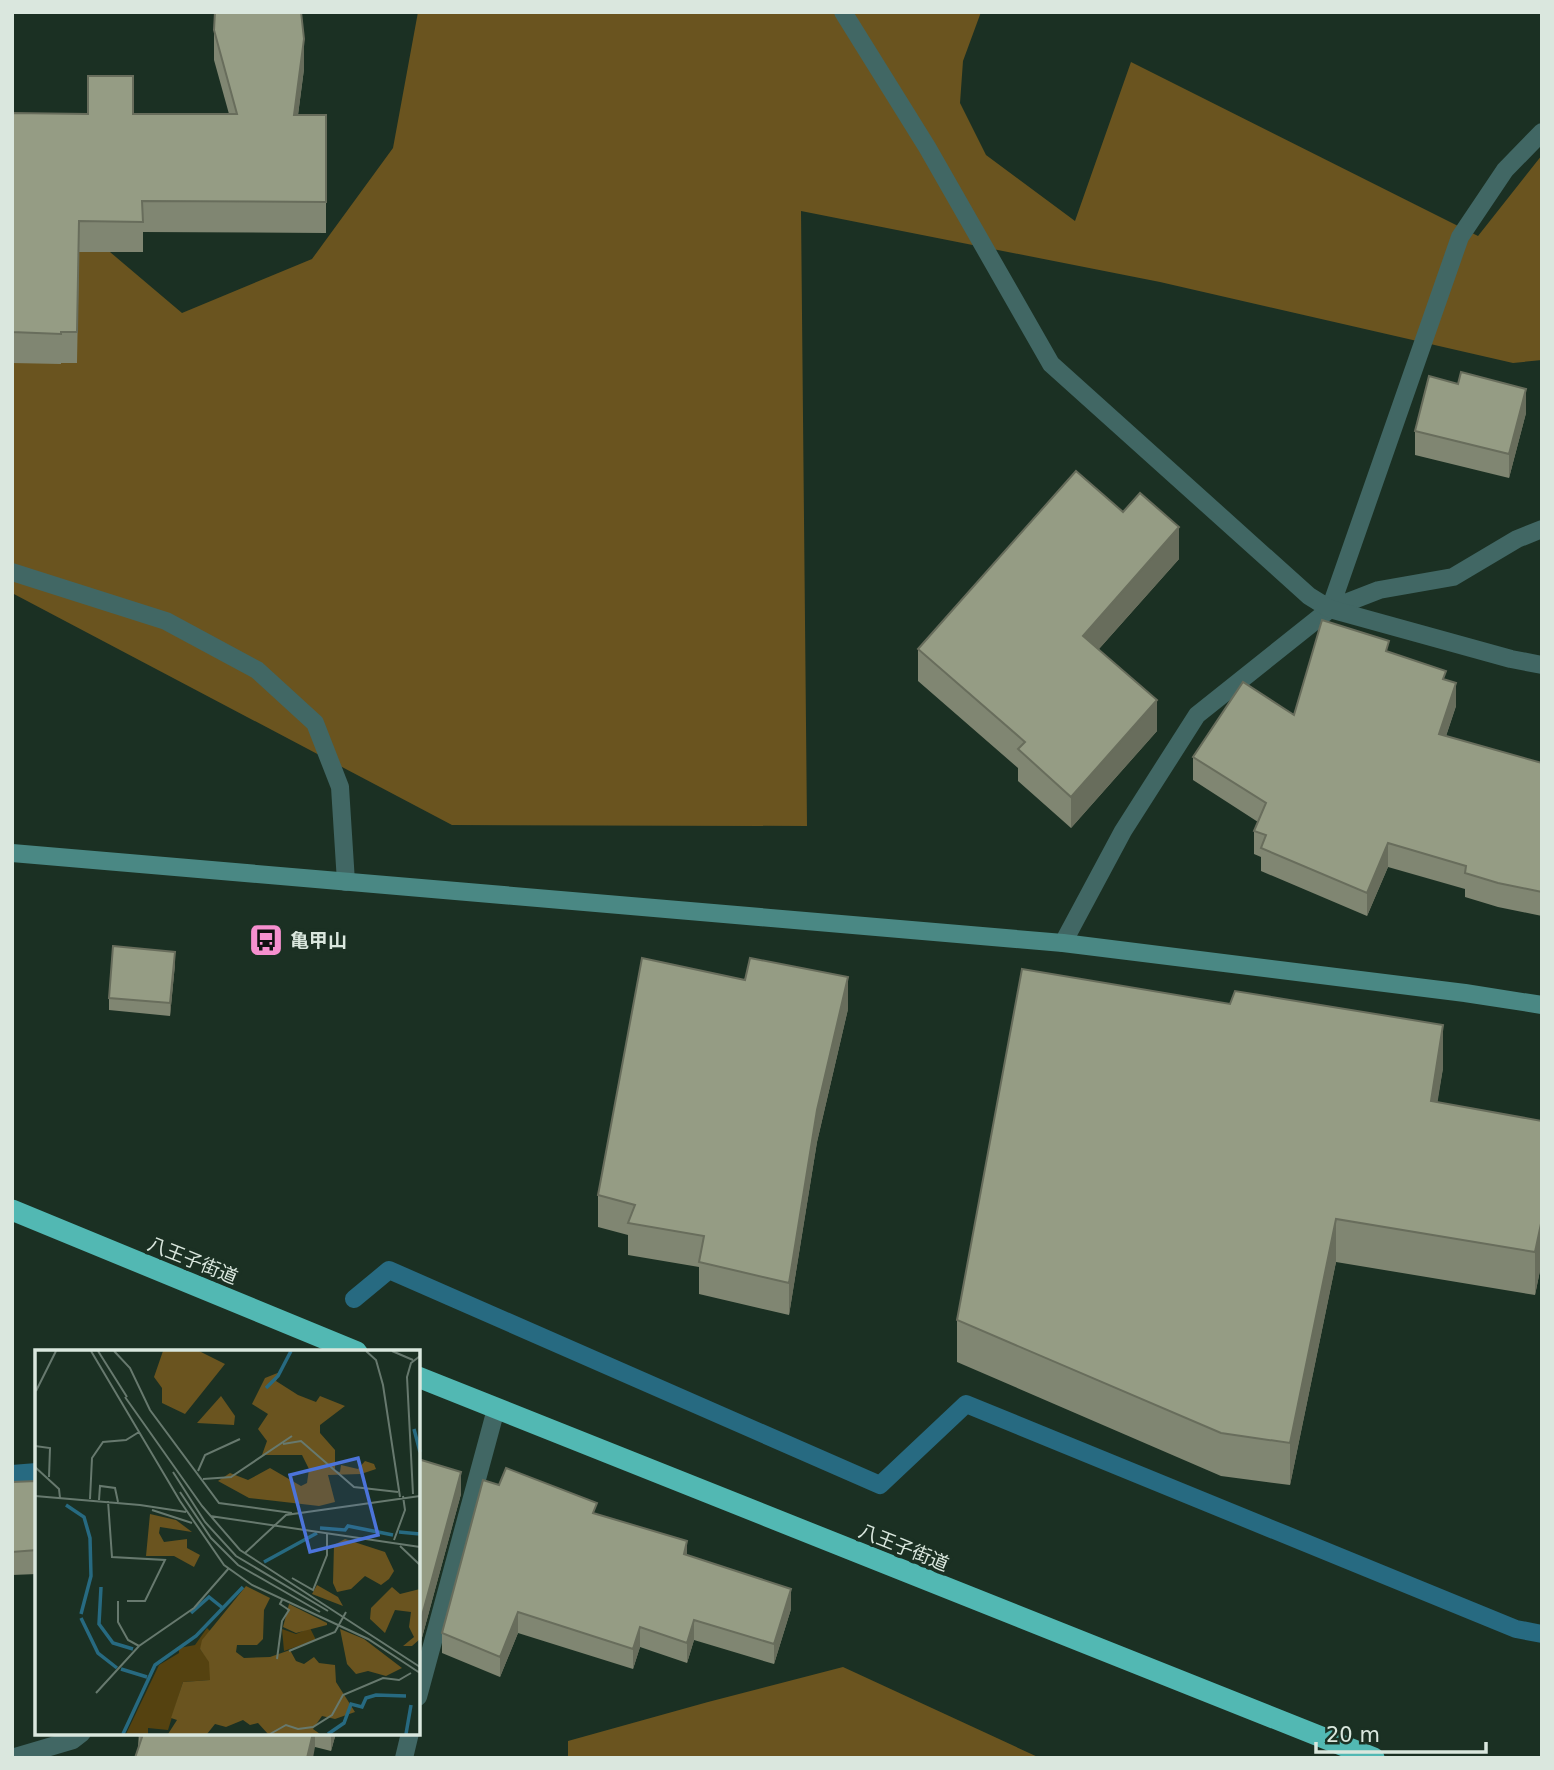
<svg xmlns="http://www.w3.org/2000/svg" width="1554" height="1770" viewBox="0 0 1554 1770" font-family="'DejaVu Sans','Noto Sans JP',sans-serif">
  <rect width="100%" height="100%" fill="#1b3023"/>
  <path fill="#6a541f" d="M 418,12 L 981,12 L 963,61 L 960,103 L 986,155 L 1075,221 L 1131,62 L 1478,236 L 1542,155 L 1542,360 L 1513,363 L 1160,282 L 801,211 L 807,826 L 452,825 L 12,593 L 12,141 L 84,230 L 182,313 L 312,259 L 393,148 Z
    M 843,1667 L 1040,1758 L 568,1758 L 568,1741 L 708,1702 Z"/>
  <g fill="none" stroke-linecap="round" stroke-linejoin="round">
    <path stroke="#276a81" stroke-width="18" d="M 354,1299 L 389,1270 L 880,1485 L 966,1404 L 1516,1629 L 1542,1634
      M 12,1474 L 37,1472"/>
    <path stroke="#416764" stroke-width="18" d="M 12,572 L 166,621 L 257,670 L 315,723 L 340,787 L 346,882
      M 1330,609 L 1460,237 L 1505,170 L 1542,132
      M 1063,943 L 1123,831 L 1197,715 L 1330,609 L 1379,590 L 1453,577 L 1517,539 L 1542,529
      M 12,1758 L 73,1740 L 82,1733"/>
    <path stroke="#416764" stroke-width="18" d="M 843,12 L 927,147 L 1051,364 L 1309,596 L 1330,609 L 1511,659 L 1542,665
      M 418,1697 L 496,1409
      M 404,1758 L 410,1733"/>
    <path stroke="#4a8884" stroke-width="18" d="M 12,853 L 1063,943 L 1465,993 L 1542,1005"/>
    <path stroke="#52b8b3" stroke-width="21" d="M 12,1210 L 357,1352
      M 418,1377 L 1374,1758"/>
  </g>
  <path fill="#808672" d="M 214,30 L 304,69 L 298,115 L 326,115 L 326,233 L 143,232 L 143,252 L 79,252 L 77,363 L 61,363 L 61,364 L 12,363 L 12,113 L 229,114 L 214,60 Z
    M 1526,413 L 1509,478 L 1415,455 L 1415,431 Z
    M 1123,512 L 1179,559 L 1098,650 L 1157,731 L 1071,828 L 1018,781 L 1018,768 L 918,681 L 918,649 Z
    M 1389,652 L 1446,680 L 1456,706 L 1446,736 L 1542,763 L 1542,916 L 1498,907 L 1465,897 L 1465,889 L 1388,867 L 1367,916 L 1261,871 L 1261,857 L 1254,854 L 1254,831 L 1258,822 L 1193,780 L 1193,757 L 1294,715 Z
    M 175,964 L 170,1016 L 109,1010 L 109,998 Z
    M 848,1009 L 817,1142 L 789,1315 L 699,1294 L 699,1267 L 628,1255 L 628,1235 L 598,1227 L 598,1195 Z
    M 1443,1068 L 1437,1102 L 1542,1121 L 1542,1261 L 1535,1295 L 1336,1262 L 1290,1485 L 1221,1476 L 957,1362 L 957,1320 Z
    M 418,1459 L 461,1494 L 420,1645 L 418,1644 Z
    M 37,1481 L 37,1574 L 12,1575 L 12,1482 Z
    M 597,1514 L 687,1555 L 791,1609 L 774,1664 L 694,1640 L 687,1663 L 640,1647 L 633,1669 L 518,1633 L 500,1677 L 442,1653 L 442,1633 Z
    M 139,1733 L 336,1733 L 331,1751 L 315,1747 L 138,1747 Z"/>
  <path fill="#686d5c" d="M 304,39 L 304,69 L 294,145 L 294,115 Z
    M 1526,389 L 1526,413 L 1509,478 L 1509,454 Z
    M 1179,527 L 1179,559 L 1083,667 L 1083,636 Z
    M 1456,683 L 1456,706 L 1439,757 L 1439,734 Z
    M 1157,700 L 1157,731 L 1071,828 L 1071,797 Z
    M 1388,843 L 1388,867 L 1367,916 L 1367,893 Z
    M 175,952 L 175,964 L 170,1016 L 170,1003 Z
    M 848,977 L 848,1009 L 817,1142 L 789,1315 L 789,1283 L 817,1110 Z
    M 1443,1025 L 1443,1068 L 1431,1143 L 1431,1101 Z
    M 1336,1219 L 1336,1262 L 1290,1485 L 1290,1443 Z
    M 1542,1219 L 1542,1261 L 1535,1295 L 1535,1252 Z
    M 461,1472 L 461,1494 L 420,1645 L 420,1623 Z
    M 687,1541 L 687,1562 L 684,1554 Z
    M 791,1589 L 791,1609 L 774,1664 L 774,1644 Z
    M 518,1612 L 518,1633 L 500,1677 L 500,1657 Z
    M 694,1620 L 694,1640 L 687,1663 L 687,1643 Z
    M 640,1627 L 640,1647 L 633,1669 L 633,1649 Z
    M 313,1733 L 315,1733 L 315,1747 L 313,1758 L 307,1758 Z
    M 331,1733 L 336,1733 L 331,1751 Z"/>
  <path fill="#959c84" stroke="#686d5c" stroke-width="2" d="M 215,12 L 301,12 L 304,39 L 294,115 L 326,115 L 326,202 L 142,201 L 143,222 L 79,221 L 77,332 L 61,332 L 61,334 L 12,332 L 12,113 L 88,114 L 88,76 L 133,76 L 133,114 L 237,114 L 214,30 Z
    M 1461,372 L 1526,389 L 1509,454 L 1415,431 L 1429,376 L 1458,384 Z
    M 1076,471 L 1123,512 L 1140,493 L 1179,527 L 1083,636 L 1157,700 L 1071,797 L 1018,749 L 1025,742 L 918,649 Z
    M 1322,620 L 1389,641 L 1386,651 L 1446,671 L 1443,679 L 1456,683 L 1439,734 L 1542,763 L 1542,892 L 1498,883 L 1465,873 L 1466,866 L 1388,843 L 1367,893 L 1261,848 L 1266,835 L 1254,831 L 1266,803 L 1193,757 L 1243,682 L 1294,715 Z
    M 113,946 L 175,952 L 170,1003 L 109,998 Z
    M 642,958 L 745,980 L 750,958 L 848,977 L 817,1110 L 789,1283 L 699,1262 L 704,1236 L 628,1223 L 635,1205 L 598,1195 Z
    M 1022,969 L 1230,1004 L 1235,991 L 1443,1025 L 1431,1101 L 1542,1121 L 1542,1219 L 1535,1252 L 1336,1219 L 1290,1443 L 1221,1433 L 957,1320 Z
    M 418,1459 L 461,1472 L 420,1623 L 418,1622 Z
    M 506,1468 L 597,1503 L 593,1513 L 687,1541 L 684,1554 L 791,1589 L 774,1644 L 694,1620 L 687,1643 L 640,1627 L 633,1649 L 518,1612 L 500,1657 L 442,1633 L 483,1480 L 499,1485 Z
    M 37,1481 L 37,1550 L 12,1552 L 12,1482 Z
    M 139,1733 L 313,1733 L 307,1758 L 135,1758 L 142,1737 L 138,1735 Z"/>
  <defs>
    <g id="bus-square" transform="scale(1.75)"><rect x="-9" y="-9" width="18" height="18" rx="4" fill="#f690cf" stroke="#1b3023"/><path d="M-5-6H5V4H4V6H2V4H-2V6H-4V4H-5ZM-3.5-4V0h7V-4ZM-3.5 1.2v1.5H-2V1.2ZM2 1.2v1.5H3.5V1.2Z" fill="#111"/></g>
  </defs>
  <g fill-rule="evenodd">
    <use href="#bus-square" x="266" y="940"/>
  </g>
  <g text-anchor="middle" stroke-width="7" stroke-linejoin="round" paint-order="stroke">
    <g font-size="19" font-weight="bold" fill="#dae7de" stroke="#1b3023" text-anchor="start">
      <text x="290" y="947">亀甲山</text>
    </g>
    <g font-size="19" fill="#dae7de" stroke="#1b3023">
      <text transform="translate(193 1260) rotate(22)" y="7">八王子街道</text>
      <text transform="translate(904 1547) rotate(22)" y="7">八王子街道</text>
    </g>
  </g>
  <g transform="translate(35 1350)">
    <rect width="385" height="385" fill="#1b3023"/>
    <path d="M 172,278 L 176,282 L 165,299 L 175,312 L 175,330 L 148,332 L 133,380 L 113,378 L 113,384 L 91,384 L 124,315 L 144,303 L 144,298 L 160,295 ZM 275,278 L 281,290 L 249,301 L 247,279 L 261,284 Z" fill="#554210"/>
    <path d="M 128,1 L 164,1 L 190,14 L 150,64 L 127,53 L 127,38 L 119,27 ZM 245,22 L 241,31 L 263,45 L 281,52 L 285,46 L 310,56 L 285,75 L 285,83 L 300,100 L 300,121 L 305,122 L 306,115 L 323,119 L 330,111 L 339,114 L 341,119 L 326,124 L 293,125 L 300,152 L 284,156 L 214,148 L 183,131 L 195,123 L 213,130 L 235,118 L 266,136 L 272,133 L 274,119 L 267,105 L 227,105 L 232,91 L 223,79 L 233,64 L 217,54 L 230,28 ZM 186,46 L 200,66 L 199,75 L 162,73 ZM 115,164 L 141,170 L 157,182 L 125,177 L 124,183 L 129,192 L 152,189 L 152,198 L 165,205 L 159,217 L 139,206 L 111,206 ZM 310,189 L 350,202 L 359,221 L 354,229 L 346,235 L 330,226 L 316,239 L 302,242 L 298,233 L 299,195 ZM 282,235 L 303,247 L 308,256 L 277,244 ZM 211,236 L 235,248 L 229,260 L 228,289 L 222,295 L 202,295 L 201,302 L 209,308 L 235,307 L 255,300 L 261,311 L 269,314 L 279,307 L 284,313 L 300,315 L 301,332 L 320,362 L 300,369 L 287,366 L 278,379 L 285,384 L 233,384 L 223,373 L 215,375 L 208,370 L 191,377 L 180,374 L 172,384 L 133,384 L 142,370 L 136,368 L 148,332 L 175,330 L 174,312 L 165,299 L 167,290 ZM 357,237 L 365,244 L 385,239 L 385,289 L 377,296 L 368,296 L 379,287 L 374,277 L 376,262 L 360,260 L 350,283 L 335,269 L 336,258 ZM 254,254 L 292,273 L 292,275 L 261,283 L 248,277 ZM 305,279 L 329,289 L 367,318 L 351,326 L 333,321 L 321,324 L 312,314 Z" fill="#6a541f"/>
    <path fill="none" stroke="#276a81" stroke-width="3.5" d="M 231,38 L 243,26 L 256,1M 379,79 L 385,102M 31,155 L 49,167 L 55,188 L 56,226 L 46,264M 285,178 L 310,180 L 313,176 L 358,185M 364,182 L 385,184M 229,212 L 282,183M 66,237 L 64,274 L 78,293 L 98,299M 156,263 L 174,247 L 189,259M 46,268 L 63,303 L 82,318M 86,319 L 112,327M 88,384 L 120,315 L 161,286 L 208,237M 293,384 L 309,373 L 316,354 L 327,357 L 331,348 L 341,345 L 371,346M 371,384 L 376,355"/>
    <path fill="none" stroke="#67796e" stroke-width="2" d="M 56,1 L 145,151 L 189,215 L 217,235 L 333,289 L 385,323M 63,1 L 92,47M 79,1 L 95,18 L 115,60 L 184,153 L 257,163M 331,1 L 341,10 L 348,35 L 365,147M 357,1 L 378,10M 1,41 L 21,1M 90,47 L 167,156 L 205,200 L 385,317M 248,94 L 266,91 L 319,137 L 363,142M 0,96 L 15,98 L 14,127M 0,117 L 24,139 L 25,148M 163,121 L 170,105 L 205,89M 138,122 L 170,172 L 201,206 L 293,261M 196,127 L 257,86M 168,129 L 197,127M 145,142 L 176,188 L 203,215 L 285,262M 378,144 L 372,27 L 376,13 L 385,6M 0,146 L 105,155M 55,149 L 57,108 L 68,92 L 91,90 L 104,82M 64,150 L 65,136 L 80,138 L 83,152M 73,151 L 77,207 L 130,210 L 110,251 L 92,251M 105,155 L 151,162M 117,160 L 157,173M 175,166 L 385,197M 359,190 L 370,160 L 368,146M 365,196 L 385,215M 210,203 L 251,165 L 385,146M 257,228 L 278,240 L 292,205 L 292,183M 83,251 L 83,272 L 93,290 L 104,296M 254,301 L 300,282 L 311,262M 242,309 L 247,271 L 254,260 L 245,254 L 247,250M 61,343 L 104,296 L 159,258 L 194,218M 235,384 L 251,375 L 263,379 L 278,377 L 297,365 L 308,345 L 348,328 L 364,330 L 376,323"/>
    <path fill="#4c74da" fill-opacity="0.15" stroke="#4c74da" stroke-width="3.5" d="M 323,108 L 343,185 L 275,202 L 255,125 Z"/>
    <rect width="385" height="385" fill="none" stroke="#dae7de" stroke-width="3.5"/>
  </g>
  <rect width="1554" height="1770" fill="none" stroke="#dae7de" stroke-width="28"/>
  <path d="M1316 1742v10h170v-10" fill="none" stroke="#dae7de" stroke-width="3.5"/>
  <text x="1326" y="1742" font-size="21" fill="#dae7de" stroke="#1b3023" stroke-width="5" paint-order="stroke">20 m</text>
</svg>
